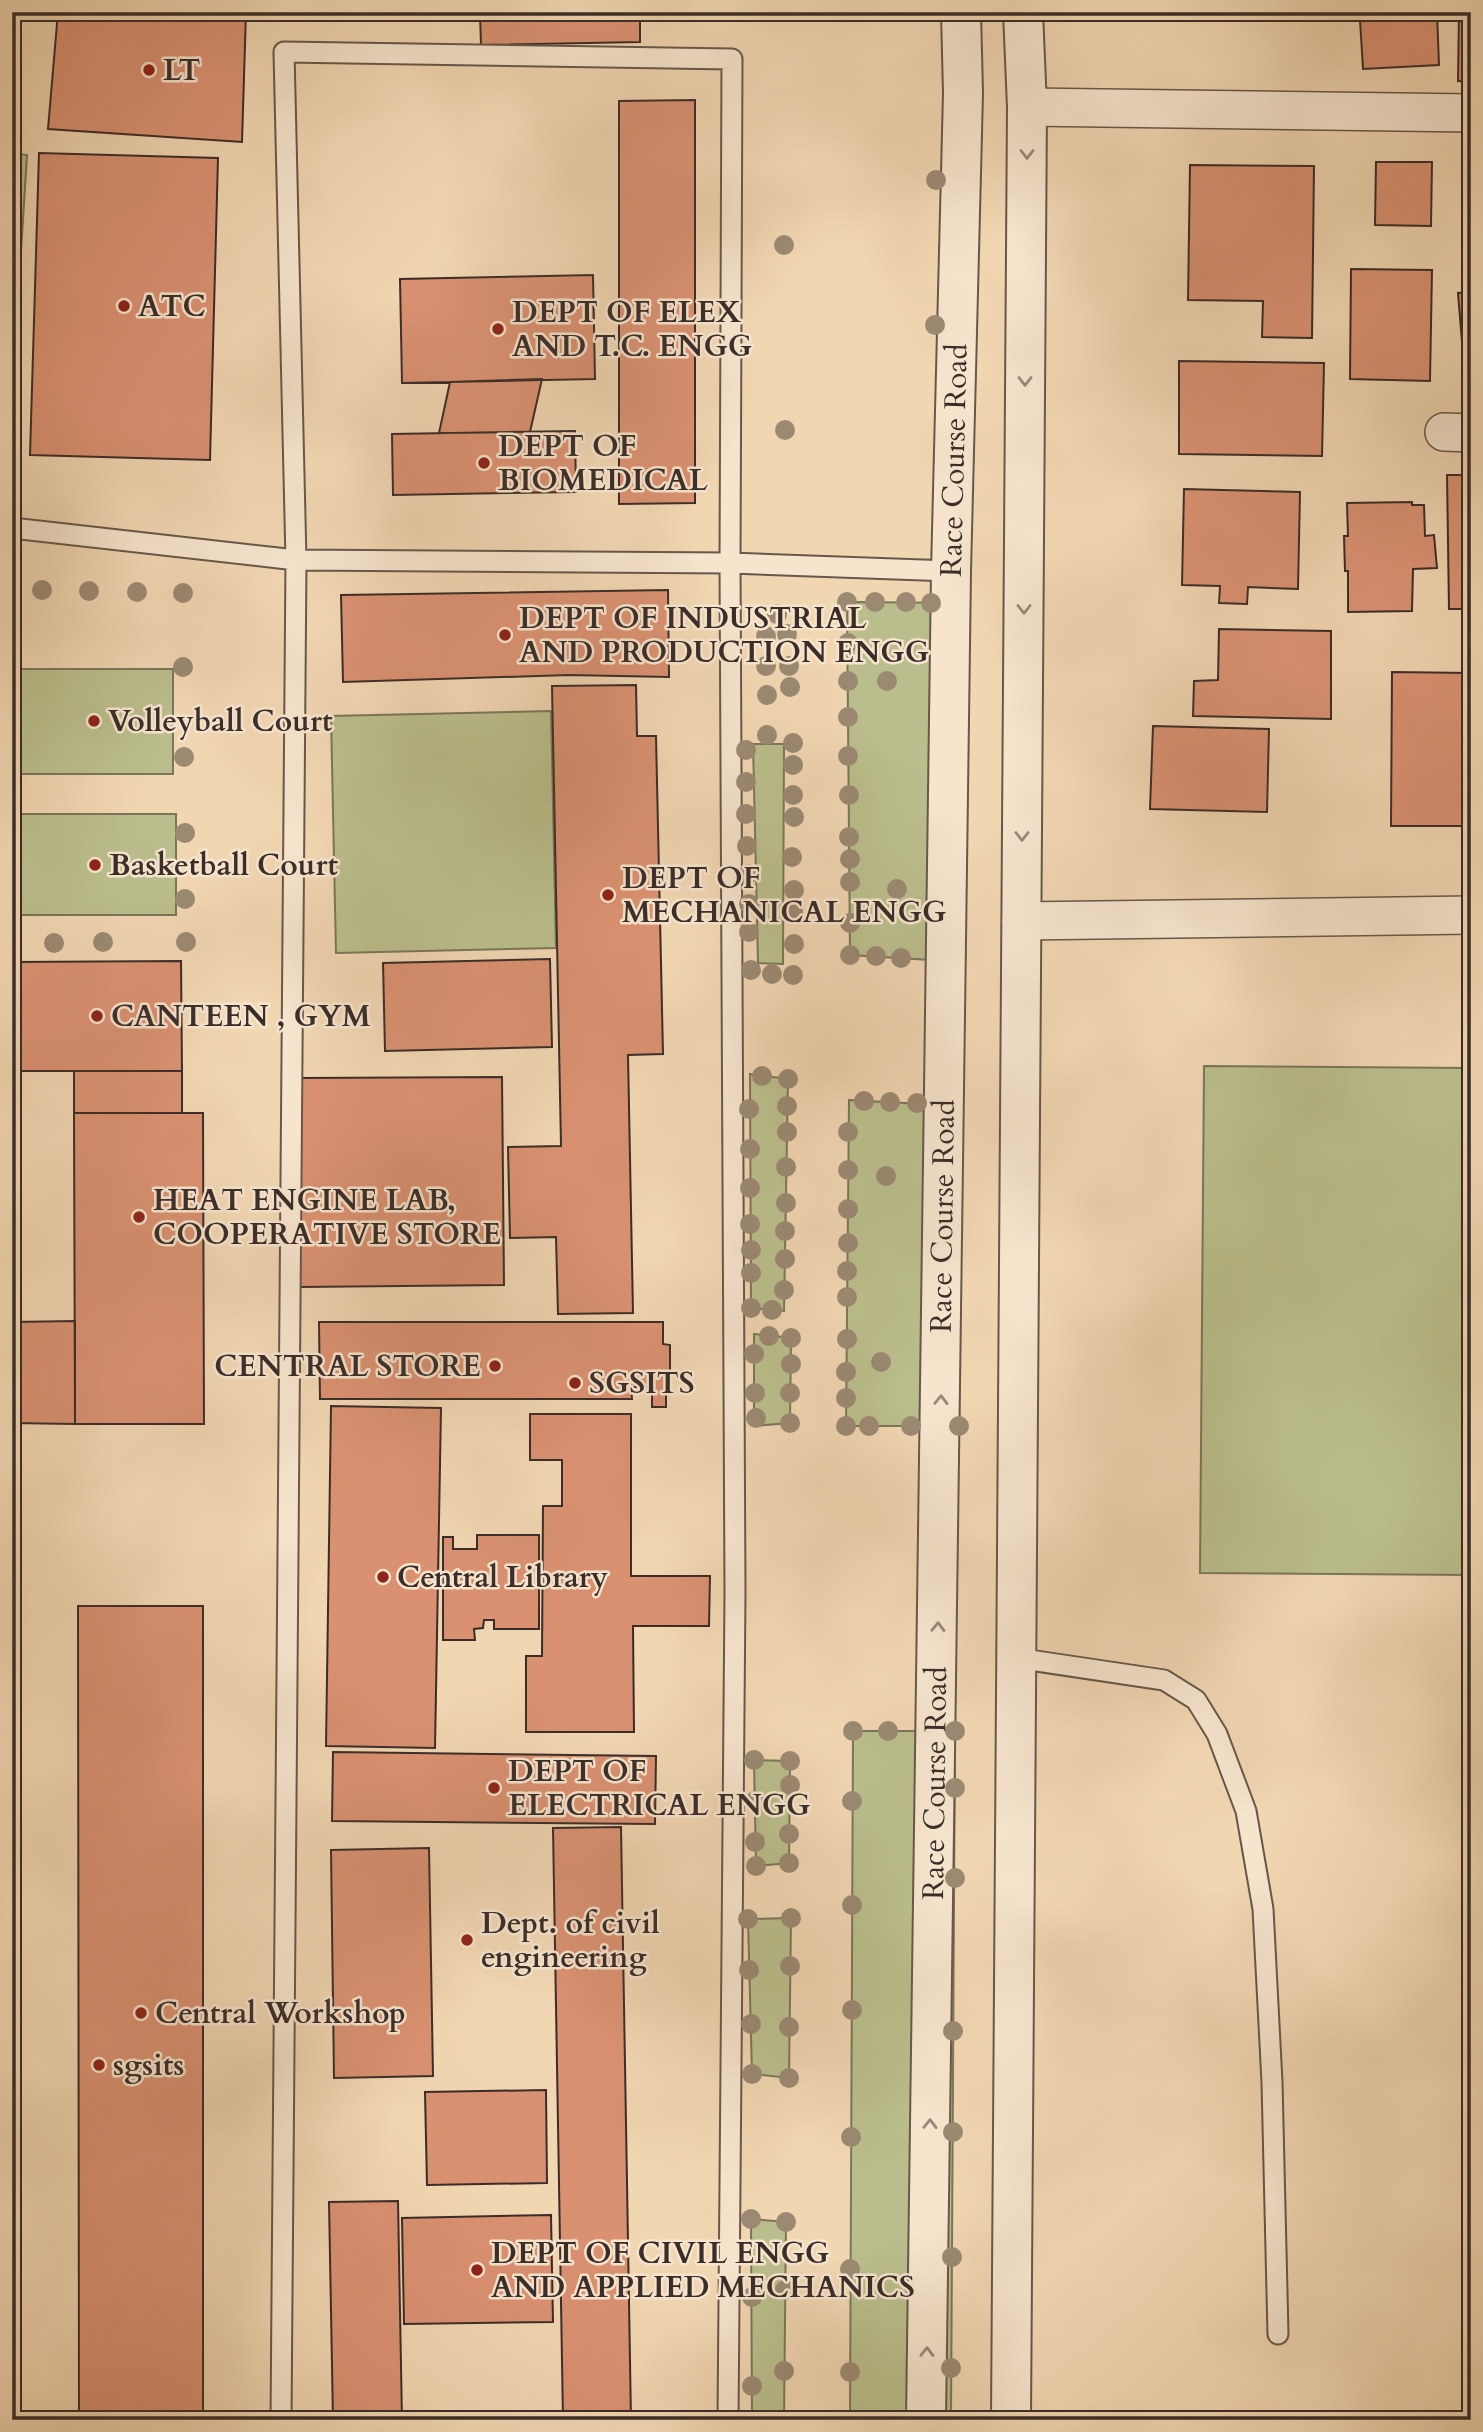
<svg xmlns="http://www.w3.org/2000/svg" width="1483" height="2432" viewBox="0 0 1483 2432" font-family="Cardo,serif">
  <rect width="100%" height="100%" fill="#f1d6b2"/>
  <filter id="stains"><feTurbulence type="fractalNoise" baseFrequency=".00286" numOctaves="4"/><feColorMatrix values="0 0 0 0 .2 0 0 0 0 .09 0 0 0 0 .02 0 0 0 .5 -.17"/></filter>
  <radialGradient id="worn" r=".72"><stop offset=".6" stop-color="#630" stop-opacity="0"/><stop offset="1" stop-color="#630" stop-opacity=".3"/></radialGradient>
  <path fill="#babe8c" stroke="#7a765a" stroke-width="2" d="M 12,153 L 27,155 L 21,252 L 12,252 Z
    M 12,353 L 21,353 L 17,452 L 12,452 Z
    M 847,602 L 966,603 L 962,962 L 850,955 Z
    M 14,669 L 173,669 L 173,774 L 14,774 Z
    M 551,711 L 556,948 L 336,953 L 331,716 Z
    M 753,744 L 784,744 L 783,964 L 758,963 Z
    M 15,814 L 176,814 L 176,915 L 15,915 Z
    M 1204,1066 L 1471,1068 L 1471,1575 L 1200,1573 Z
    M 750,1074 L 788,1079 L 784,1311 L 751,1308 Z
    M 849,1100 L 940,1105 L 960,1272 L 959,1426 L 846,1426 Z
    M 754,1334 L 791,1338 L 790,1423 L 754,1426 Z
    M 853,1731 L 955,1731 L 951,2420 L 850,2420 Z
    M 754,1760 L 790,1761 L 789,1863 L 756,1866 Z
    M 791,1918 L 789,2078 L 752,2074 L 748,1919 Z
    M 751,2219 L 786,2222 L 784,2420 L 752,2420 Z"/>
  <path fill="#da9172" stroke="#3a2d29" stroke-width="2" d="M 58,12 L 246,12 L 242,142 L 48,129 Z
    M 480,12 L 640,12 L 640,42 L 481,45 Z
    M 1377,12 L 1437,12 L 1439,65 L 1363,69 L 1360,20 L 1377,19 Z
    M 1459,12 L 1471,12 L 1471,82 L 1458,81 Z
    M 695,100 L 695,503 L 619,504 L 619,101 Z
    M 39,153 L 218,158 L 210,460 L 30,455 Z
    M 1376,162 L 1432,162 L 1431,226 L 1375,225 Z
    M 1190,165 L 1314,166 L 1312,338 L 1262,337 L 1263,301 L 1188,300 Z
    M 1464,172 L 1471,172 L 1471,272 L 1464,272 Z
    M 1351,269 L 1432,270 L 1430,381 L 1350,379 Z
    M 593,275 L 595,379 L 402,383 L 400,279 Z
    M 1471,292 L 1471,391 L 1466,391 L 1458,293 Z
    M 1179,361 L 1324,363 L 1322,456 L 1179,454 Z
    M 542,379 L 530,432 L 439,433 L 450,382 Z
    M 575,431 L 576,492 L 393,495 L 392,434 Z
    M 1447,475 L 1471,475 L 1471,609 L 1449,609 Z
    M 1184,489 L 1300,492 L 1298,589 L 1248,587 L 1247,604 L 1219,603 L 1220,586 L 1182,585 Z
    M 1412,502 L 1412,505 L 1424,505 L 1425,536 L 1434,535 L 1437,568 L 1413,569 L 1412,611 L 1348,612 L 1348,571 L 1345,571 L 1344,536 L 1348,536 L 1347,503 Z
    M 668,590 L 669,677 L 569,675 L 343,682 L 341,595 Z
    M 1219,629 L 1331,631 L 1331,719 L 1193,716 L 1194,681 L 1218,680 Z
    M 1392,672 L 1471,673 L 1471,826 L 1391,826 Z
    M 636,685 L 637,736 L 656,736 L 663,1054 L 628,1055 L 633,1313 L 558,1314 L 556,1237 L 510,1238 L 508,1147 L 561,1146 L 552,686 Z
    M 1153,726 L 1269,729 L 1267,812 L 1150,809 Z
    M 550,959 L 552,1047 L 385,1051 L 383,963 Z
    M 181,961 L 182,1071 L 13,1071 L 13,962 Z
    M 74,1071 L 182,1071 L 182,1113 L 74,1113 Z
    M 502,1077 L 504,1285 L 300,1287 L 298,1078 Z
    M 74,1113 L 203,1113 L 204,1424 L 75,1424 Z
    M 75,1321 L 75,1424 L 12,1423 L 12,1322 Z
    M 319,1322 L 663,1322 L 663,1344 L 670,1345 L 670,1389 L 666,1388 L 666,1407 L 652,1407 L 652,1387 L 631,1387 L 632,1399 L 320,1399 Z
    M 331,1406 L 441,1408 L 435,1748 L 326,1746 Z
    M 530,1414 L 631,1414 L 631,1576 L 710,1576 L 709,1626 L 633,1626 L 634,1732 L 526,1732 L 526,1656 L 542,1656 L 543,1506 L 562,1506 L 562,1460 L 530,1460 Z
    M 477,1535 L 539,1535 L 539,1629 L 494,1629 L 494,1620 L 484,1620 L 483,1628 L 474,1629 L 475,1640 L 443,1640 L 443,1537 L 453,1537 L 453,1549 L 477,1549 Z
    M 78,1606 L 203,1606 L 203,2420 L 79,2420 Z
    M 333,1752 L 656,1756 L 655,1824 L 332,1821 Z
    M 621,1827 L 631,2420 L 563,2420 L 553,1828 Z
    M 429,1848 L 433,2076 L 334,2078 L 331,1850 Z
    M 546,2090 L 547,2183 L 427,2185 L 425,2092 Z
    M 398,2201 L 402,2420 L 333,2420 L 329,2202 Z
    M 551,2215 L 553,2322 L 404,2324 L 402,2218 Z"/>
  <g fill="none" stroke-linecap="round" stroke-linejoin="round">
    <g stroke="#68574b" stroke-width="23">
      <path id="service" d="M 12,528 L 296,560 L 730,563 L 951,571
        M 1016,1658 L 1164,1680 L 1196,1700 L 1217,1734 L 1246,1811 L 1263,1909 L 1272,2082 L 1278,2334
        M 281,2420 L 296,560 L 284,52 L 732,59 L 730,563 L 735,1593 L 728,2420"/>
    </g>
    <g stroke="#68574b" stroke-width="40">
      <path id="minor" d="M 1027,107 L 1471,113
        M 1444,432 L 1471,433
        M 1021,921 L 1471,915"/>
    </g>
    <g stroke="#68574b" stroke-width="42">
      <g id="tertiary">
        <path id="s1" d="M 926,2420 L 951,571 L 963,93 L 961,12"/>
        <path d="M 1011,2420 L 1027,107 L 1023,12"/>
      </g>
    </g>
    <use href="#service" stroke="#f6e4cd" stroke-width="19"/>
    <use href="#minor" stroke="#f6e4cd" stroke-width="37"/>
    <use href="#tertiary" stroke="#f6e4cd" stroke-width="38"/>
  </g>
  <g fill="#9b8972">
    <circle cx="936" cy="180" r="10"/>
    <circle cx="784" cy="245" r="10"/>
    <circle cx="935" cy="325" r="10"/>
    <circle cx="785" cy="430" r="10"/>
    <circle cx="42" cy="590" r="10"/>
    <circle cx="89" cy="591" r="10"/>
    <circle cx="137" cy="592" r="10"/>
    <circle cx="183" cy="593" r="10"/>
    <circle cx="847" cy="602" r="10"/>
    <circle cx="875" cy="602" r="10"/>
    <circle cx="906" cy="602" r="10"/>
    <circle cx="931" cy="603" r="10"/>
    <circle cx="777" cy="614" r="10"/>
    <circle cx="787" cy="634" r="10"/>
    <circle cx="766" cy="636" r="10"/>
    <circle cx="848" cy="643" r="10"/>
    <circle cx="766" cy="666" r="10"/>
    <circle cx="789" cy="666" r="10"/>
    <circle cx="183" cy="667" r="10"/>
    <circle cx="848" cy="681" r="10"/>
    <circle cx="887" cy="681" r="10"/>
    <circle cx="790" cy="687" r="10"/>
    <circle cx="767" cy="695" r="10"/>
    <circle cx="848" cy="717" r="10"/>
    <circle cx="767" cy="735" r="10"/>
    <circle cx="793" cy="743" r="10"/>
    <circle cx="746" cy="750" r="10"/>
    <circle cx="848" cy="756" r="10"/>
    <circle cx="184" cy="757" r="10"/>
    <circle cx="793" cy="765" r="10"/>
    <circle cx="746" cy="782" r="10"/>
    <circle cx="793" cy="795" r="10"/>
    <circle cx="849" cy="795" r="10"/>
    <circle cx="746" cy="814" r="10"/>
    <circle cx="794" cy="817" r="10"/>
    <circle cx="185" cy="833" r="10"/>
    <circle cx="849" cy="837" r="10"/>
    <circle cx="747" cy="846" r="10"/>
    <circle cx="792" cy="857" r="10"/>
    <circle cx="850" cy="859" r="10"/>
    <circle cx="748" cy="874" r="10"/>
    <circle cx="850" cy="882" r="10"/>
    <circle cx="897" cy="889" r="10"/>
    <circle cx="794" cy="890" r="10"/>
    <circle cx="185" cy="899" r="10"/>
    <circle cx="749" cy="904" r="10"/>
    <circle cx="793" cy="912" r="10"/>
    <circle cx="850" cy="923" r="10"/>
    <circle cx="749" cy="932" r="10"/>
    <circle cx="103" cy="942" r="10"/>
    <circle cx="186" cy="942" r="10"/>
    <circle cx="54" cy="943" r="10"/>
    <circle cx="794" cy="944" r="10"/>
    <circle cx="850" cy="955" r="10"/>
    <circle cx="876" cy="956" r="10"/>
    <circle cx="901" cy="958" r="10"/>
    <circle cx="751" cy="970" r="10"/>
    <circle cx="772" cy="974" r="10"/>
    <circle cx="793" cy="975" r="10"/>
    <circle cx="762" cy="1076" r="10"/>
    <circle cx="788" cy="1079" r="10"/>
    <circle cx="864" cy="1101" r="10"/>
    <circle cx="890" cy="1102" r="10"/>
    <circle cx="917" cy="1103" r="10"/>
    <circle cx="787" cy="1106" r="10"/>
    <circle cx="749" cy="1109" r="10"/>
    <circle cx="787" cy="1132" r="10"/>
    <circle cx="848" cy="1132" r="10"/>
    <circle cx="750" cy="1149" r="10"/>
    <circle cx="786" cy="1167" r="10"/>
    <circle cx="848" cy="1170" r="10"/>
    <circle cx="886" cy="1176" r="10"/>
    <circle cx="750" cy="1188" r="10"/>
    <circle cx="786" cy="1203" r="10"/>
    <circle cx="848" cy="1209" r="10"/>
    <circle cx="750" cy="1224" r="10"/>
    <circle cx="785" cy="1231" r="10"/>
    <circle cx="848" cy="1243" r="10"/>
    <circle cx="751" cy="1250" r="10"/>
    <circle cx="785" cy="1259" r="10"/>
    <circle cx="847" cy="1271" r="10"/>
    <circle cx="751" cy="1273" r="10"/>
    <circle cx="784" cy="1290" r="10"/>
    <circle cx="847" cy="1297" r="10"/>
    <circle cx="751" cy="1308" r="10"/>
    <circle cx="772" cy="1310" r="10"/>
    <circle cx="769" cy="1336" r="10"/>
    <circle cx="791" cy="1338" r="10"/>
    <circle cx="847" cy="1339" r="10"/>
    <circle cx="754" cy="1354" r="10"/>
    <circle cx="881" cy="1362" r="10"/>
    <circle cx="791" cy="1364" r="10"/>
    <circle cx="846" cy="1372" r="10"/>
    <circle cx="755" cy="1393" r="10"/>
    <circle cx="790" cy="1393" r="10"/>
    <circle cx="846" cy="1398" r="10"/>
    <circle cx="756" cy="1418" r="10"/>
    <circle cx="790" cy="1423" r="10"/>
    <circle cx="846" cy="1426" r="10"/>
    <circle cx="869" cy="1426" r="10"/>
    <circle cx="911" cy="1426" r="10"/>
    <circle cx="959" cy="1426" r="10"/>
    <circle cx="853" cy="1731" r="10"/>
    <circle cx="888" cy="1731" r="10"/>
    <circle cx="955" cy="1731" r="10"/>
    <circle cx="754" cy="1760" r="10"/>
    <circle cx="790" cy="1761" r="10"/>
    <circle cx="790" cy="1785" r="10"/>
    <circle cx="955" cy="1788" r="10"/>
    <circle cx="755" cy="1801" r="10"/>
    <circle cx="852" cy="1801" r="10"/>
    <circle cx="789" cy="1834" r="10"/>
    <circle cx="755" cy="1842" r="10"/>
    <circle cx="789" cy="1863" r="10"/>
    <circle cx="756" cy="1866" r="10"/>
    <circle cx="955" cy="1878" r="10"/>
    <circle cx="852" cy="1905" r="10"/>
    <circle cx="791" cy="1918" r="10"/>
    <circle cx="748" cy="1919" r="10"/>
    <circle cx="790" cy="1966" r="10"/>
    <circle cx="749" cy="1970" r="10"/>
    <circle cx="852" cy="2010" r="10"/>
    <circle cx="751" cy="2024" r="10"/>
    <circle cx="789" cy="2027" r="10"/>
    <circle cx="953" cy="2031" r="10"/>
    <circle cx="752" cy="2074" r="10"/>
    <circle cx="789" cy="2078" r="10"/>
    <circle cx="953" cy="2132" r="10"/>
    <circle cx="851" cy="2137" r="10"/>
    <circle cx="751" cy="2219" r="10"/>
    <circle cx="786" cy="2222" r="10"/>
    <circle cx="952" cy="2257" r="10"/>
    <circle cx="850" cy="2269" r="10"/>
    <circle cx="785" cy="2290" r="10"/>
    <circle cx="752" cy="2297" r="10"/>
    <circle cx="951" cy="2368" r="10"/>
    <circle cx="784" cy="2371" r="10"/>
    <circle cx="850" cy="2372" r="10"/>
    <circle cx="752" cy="2386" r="10"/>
  </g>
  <defs><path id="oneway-chevron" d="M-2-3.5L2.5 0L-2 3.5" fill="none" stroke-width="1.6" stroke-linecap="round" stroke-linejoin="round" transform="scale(1.75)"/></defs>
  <g stroke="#98887b">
    <use href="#oneway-chevron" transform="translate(1027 154) rotate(90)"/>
    <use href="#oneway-chevron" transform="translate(1025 381) rotate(90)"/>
    <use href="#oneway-chevron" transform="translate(1024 609) rotate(90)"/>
    <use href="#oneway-chevron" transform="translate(1022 836) rotate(90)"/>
    <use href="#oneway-chevron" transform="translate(941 1400) rotate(-89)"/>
    <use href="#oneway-chevron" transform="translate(938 1627) rotate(-89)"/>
    <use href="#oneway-chevron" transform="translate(930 2124) rotate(-89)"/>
    <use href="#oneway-chevron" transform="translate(927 2352) rotate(-89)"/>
  </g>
  <g fill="#8f2418" stroke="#f6e4cd" stroke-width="2.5">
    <circle cx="149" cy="70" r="7"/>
    <circle cx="124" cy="306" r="7"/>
    <circle cx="498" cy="329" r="7"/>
    <circle cx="484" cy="463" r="7"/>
    <circle cx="505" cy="635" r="7"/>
    <circle cx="94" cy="721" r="7"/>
    <circle cx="95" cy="865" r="7"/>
    <circle cx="608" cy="895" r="7"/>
    <circle cx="97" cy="1016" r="7"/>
    <circle cx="139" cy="1217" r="7"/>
    <circle cx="495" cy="1366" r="7"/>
    <circle cx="575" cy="1383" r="7"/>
    <circle cx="383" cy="1577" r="7"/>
    <circle cx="494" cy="1788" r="7"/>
    <circle cx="467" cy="1940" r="7"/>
    <circle cx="141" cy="2013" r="7"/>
    <circle cx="99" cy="2065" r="7"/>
    <circle cx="477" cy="2270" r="7"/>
  </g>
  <g text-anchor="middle" stroke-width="5" stroke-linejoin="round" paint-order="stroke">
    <g font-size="30" font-weight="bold" fill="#3a2d29" stroke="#f6e4cd" text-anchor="start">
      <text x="163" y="80">LT</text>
      <text x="138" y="316">ATC</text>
      <text x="512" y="322">DEPT OF ELEX<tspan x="512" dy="34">AND T.C. ENGG</tspan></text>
      <text x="498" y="456">DEPT OF<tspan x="498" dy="34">BIOMEDICAL</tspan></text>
      <text x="519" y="628">DEPT OF INDUSTRIAL<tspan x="519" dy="34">AND PRODUCTION ENGG</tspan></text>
      <text x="108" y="731">Volleyball Court</text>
      <text x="109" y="875">Basketball Court</text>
      <text x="622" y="888">DEPT OF<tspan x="622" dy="34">MECHANICAL ENGG</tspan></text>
      <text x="111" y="1026">CANTEEN , GYM</text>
      <text x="153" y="1210">HEAT ENGINE LAB,<tspan x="153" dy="34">COOPERATIVE STORE</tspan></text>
      <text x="481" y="1376" text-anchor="end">CENTRAL STORE</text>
      <text x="589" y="1393">SGSITS</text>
      <text x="397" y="1587">Central Library</text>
      <text x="508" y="1781">DEPT OF<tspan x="508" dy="34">ELECTRICAL ENGG</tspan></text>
      <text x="481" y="1933">Dept. of civil<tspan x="481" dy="34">engineering</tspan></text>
      <text x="155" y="2023">Central Workshop</text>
      <text x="113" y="2075">sgsits</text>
      <text x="491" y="2263">DEPT OF CIVIL ENGG<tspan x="491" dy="34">AND APPLIED MECHANICS</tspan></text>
    </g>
    <g font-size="30" fill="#3a2d29" stroke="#f6e4cd">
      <text dy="10" stroke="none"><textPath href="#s1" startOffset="1960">Race Course Road</textPath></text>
      <text dy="10" stroke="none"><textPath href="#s1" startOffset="1204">Race Course Road</textPath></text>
      <text dy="10" stroke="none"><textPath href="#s1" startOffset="637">Race Course Road</textPath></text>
    </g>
  </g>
  <rect width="1483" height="2432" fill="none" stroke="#f1d6b2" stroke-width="42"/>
  <rect x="14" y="14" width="1455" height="2404" fill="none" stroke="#3a2d29" stroke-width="3.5"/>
  <rect x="21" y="21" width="1441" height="2390" fill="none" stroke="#3a2d29" stroke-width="2"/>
  <rect width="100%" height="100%" filter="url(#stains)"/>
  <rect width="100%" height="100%" fill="url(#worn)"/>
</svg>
